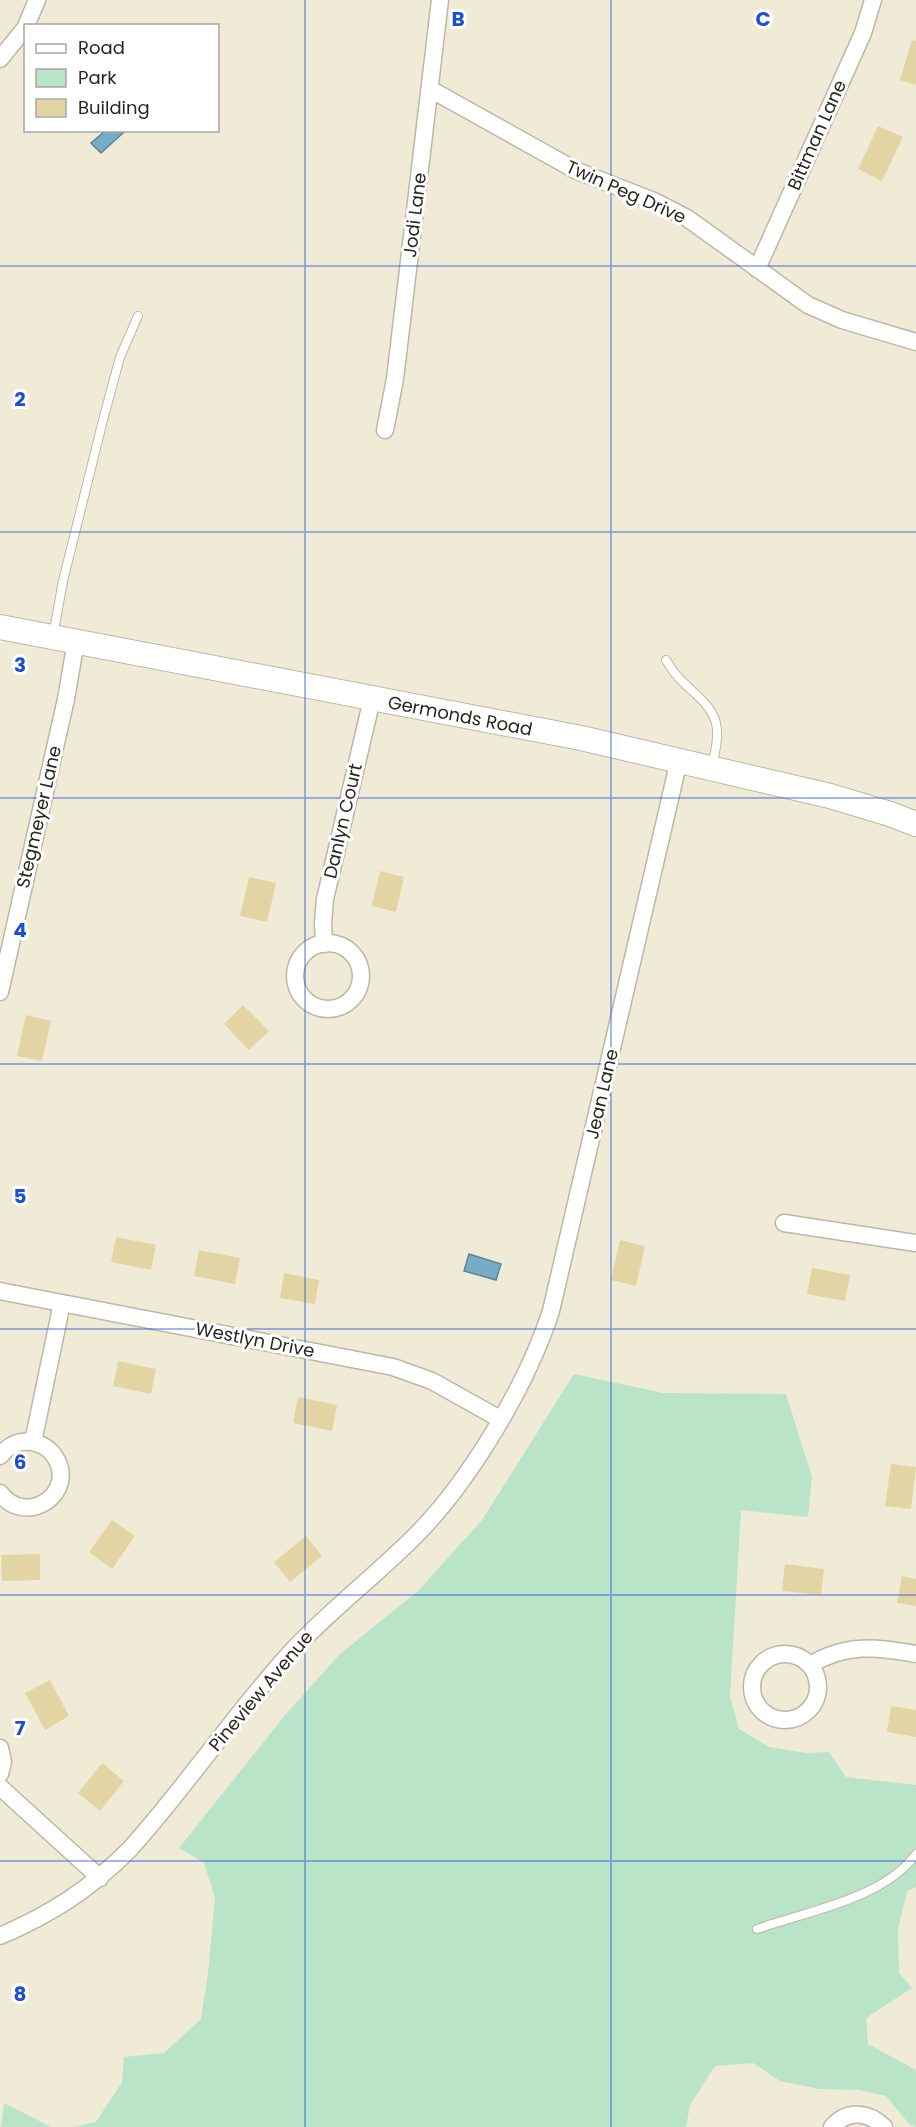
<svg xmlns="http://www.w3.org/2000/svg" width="916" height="2127" viewBox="0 0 916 2127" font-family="Poppins,sans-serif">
  <rect width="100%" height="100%" fill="#f0ebd7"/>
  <path fill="#b9e4c8" d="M 574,1374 L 663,1393 L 786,1394 L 812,1477 L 808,1517 L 741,1510 L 730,1696 L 739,1729 L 769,1747 L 806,1753 L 829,1752 L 846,1777 L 916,1785 L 916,1887 L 907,1891 L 898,1929 L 899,1973 L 912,1988 L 866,2018 L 868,2044 L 916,2070 L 916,2127 L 909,2124 L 886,2096 L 859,2090 L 819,2089 L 780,2081 L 753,2063 L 715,2066 L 690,2105 L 686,2127 L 73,2127 L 96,2122 L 122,2082 L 124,2057 L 164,2053 L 201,2019 L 208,1973 L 215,1898 L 204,1863 L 179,1848 L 286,1714 L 339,1655 L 418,1591 L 482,1520 Z
    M 4,2103 L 51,2127 L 1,2127 Z"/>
  <path fill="#77acc6" stroke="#5f8494" stroke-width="1.5" d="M 105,131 L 121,131 L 123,133 L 101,153 L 91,143 Z
    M 469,1254 L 501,1264 L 496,1280 L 464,1271 Z"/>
  <path fill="#e3d5a3" d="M 912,40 L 916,41 L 916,85 L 900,80 Z
    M 878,126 L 903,137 L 882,181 L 858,169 Z
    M 380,871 L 404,877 L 396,912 L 372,906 Z
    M 249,877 L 276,883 L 267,922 L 240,916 Z
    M 243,1005 L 269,1031 L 249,1050 L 224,1024 Z
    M 26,1015 L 51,1021 L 42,1061 L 17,1056 Z
    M 116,1237 L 156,1245 L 151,1270 L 111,1262 Z
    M 620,1240 L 645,1246 L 636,1286 L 611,1280 Z
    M 199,1250 L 240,1258 L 235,1284 L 194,1276 Z
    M 812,1268 L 850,1275 L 845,1301 L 807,1294 Z
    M 284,1273 L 319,1280 L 315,1304 L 280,1298 Z
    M 118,1361 L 156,1369 L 151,1394 L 113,1386 Z
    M 298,1397 L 337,1405 L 332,1431 L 293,1423 Z
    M 891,1464 L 916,1467 L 911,1509 L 885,1506 Z
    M 112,1520 L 135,1536 L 112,1569 L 89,1552 Z
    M 306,1536 L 322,1556 L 290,1582 L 274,1562 Z
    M 40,1554 L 40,1580 L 2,1581 L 1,1555 Z
    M 785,1564 L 824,1569 L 821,1595 L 782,1591 Z
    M 902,1576 L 916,1579 L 916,1606 L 897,1603 Z
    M 50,1680 L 69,1716 L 45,1730 L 25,1693 Z
    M 891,1706 L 916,1710 L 916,1737 L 887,1732 Z
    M 102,1763 L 124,1781 L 100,1811 L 78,1793 Z"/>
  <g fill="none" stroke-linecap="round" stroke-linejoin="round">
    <g stroke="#bdb7a4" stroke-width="10">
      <path id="lane" d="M 53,636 L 63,581 L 102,424 L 120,357 L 138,316
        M 666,660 C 670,666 674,674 680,679 C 693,693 711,704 716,723 C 719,737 715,753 712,766
        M 757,1929 C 808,1911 883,1899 916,1854"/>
    </g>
    <g stroke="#bdb7a4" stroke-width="19">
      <path id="street" d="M 26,26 L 37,0
        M 0,59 L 26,27
        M 430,89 L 577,171 L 654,201 L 687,218 L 808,305 L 842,320 L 916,342
        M 757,269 L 863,33 L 873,0
        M 385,430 L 395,379 L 440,0
        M295 976a33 33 0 1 1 66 0a33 33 0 1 1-66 0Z
        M 324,944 L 323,923 L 325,899 L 372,699
        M 0,992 L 66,699 L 76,641
        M 784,1223 L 916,1243
        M 0,1291 L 393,1367 L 432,1381 L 500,1419
        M 33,1442 L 62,1303
        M 0,1456 C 8,1446 19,1440 32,1442 C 42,1444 50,1449 55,1457 C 78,1493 26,1528 0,1493
        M752 1687a33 33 0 1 1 66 0a33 33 0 1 1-66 0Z
        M 810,1665 C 846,1643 876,1647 916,1654
        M 0,1748 L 3,1762 L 0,1774
        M 0,1787 L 100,1878
        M 0,1936 C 51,1914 89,1890 129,1850 C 186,1787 233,1716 290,1653 C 328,1612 373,1578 413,1538 C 469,1483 527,1385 551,1311 L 679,760
        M 832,2127 C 847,2110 868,2111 884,2127"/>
    </g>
    <g stroke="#bdb7a4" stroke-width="26">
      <path id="secondary" d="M 0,627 L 581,738 L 830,796 L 890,814 L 916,824"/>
    </g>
    <use href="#lane" stroke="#fff" stroke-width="8"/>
    <use href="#street" stroke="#fff" stroke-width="16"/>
    <use href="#secondary" stroke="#fff" stroke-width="24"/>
  </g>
  <path fill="none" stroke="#1d4ed8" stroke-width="1.5" stroke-opacity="0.55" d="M 305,0 L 305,2127M 611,0 L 611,2127M 0,266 L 916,266M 0,532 L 916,532M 0,798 L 916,798M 0,1064 L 916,1064M 0,1329 L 916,1329M 0,1595 L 916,1595M 0,1861 L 916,1861"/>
  <g text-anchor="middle" stroke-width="6" stroke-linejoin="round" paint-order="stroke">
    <g font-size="18" fill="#28261f" stroke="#fff">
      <text transform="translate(817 135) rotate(-66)" y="6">Bittman Lane</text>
      <text transform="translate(626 192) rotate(24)" y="6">Twin Peg Drive</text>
      <text transform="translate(415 215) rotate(-83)" y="6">Jodi Lane</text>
      <text transform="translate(460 716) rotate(11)" y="6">Germonds Road</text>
      <text transform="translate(39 817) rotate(-77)" y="6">Stegmeyer Lane</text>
      <text transform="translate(343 821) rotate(-77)" y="6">Danlyn Court</text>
      <text transform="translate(602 1094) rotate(-77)" y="6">Jean Lane</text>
      <text transform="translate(255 1340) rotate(11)" y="6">Westlyn Drive</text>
      <text transform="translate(261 1691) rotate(-50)" y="6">Pineview Avenue</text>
    </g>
  </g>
  <g font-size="20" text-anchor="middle" font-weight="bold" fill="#1d4ed8" stroke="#fff" stroke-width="6" stroke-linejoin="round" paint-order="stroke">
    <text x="458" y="26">B</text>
    <text x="763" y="26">C</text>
    <text x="20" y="406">2</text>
    <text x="20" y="672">3</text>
    <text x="20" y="937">4</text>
    <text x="20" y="1203">5</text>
    <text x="20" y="1469">6</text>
    <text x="20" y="1735">7</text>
    <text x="20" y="2001">8</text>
  </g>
  <rect x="24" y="24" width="195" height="108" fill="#ffffff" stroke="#a9a8a5" stroke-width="1.5"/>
  <rect x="36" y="44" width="30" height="9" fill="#ffffff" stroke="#a9a8a5" stroke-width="1.5"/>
  <text x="78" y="54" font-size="18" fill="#28261f">Road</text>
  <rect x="36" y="69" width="30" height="18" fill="#b9e4c8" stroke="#a9a8a5" stroke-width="1.5"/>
  <text x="78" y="84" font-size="18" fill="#28261f">Park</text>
  <rect x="36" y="99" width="30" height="18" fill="#e3d5a3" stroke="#a9a8a5" stroke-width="1.5"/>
  <text x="78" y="114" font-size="18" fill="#28261f">Building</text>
</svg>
